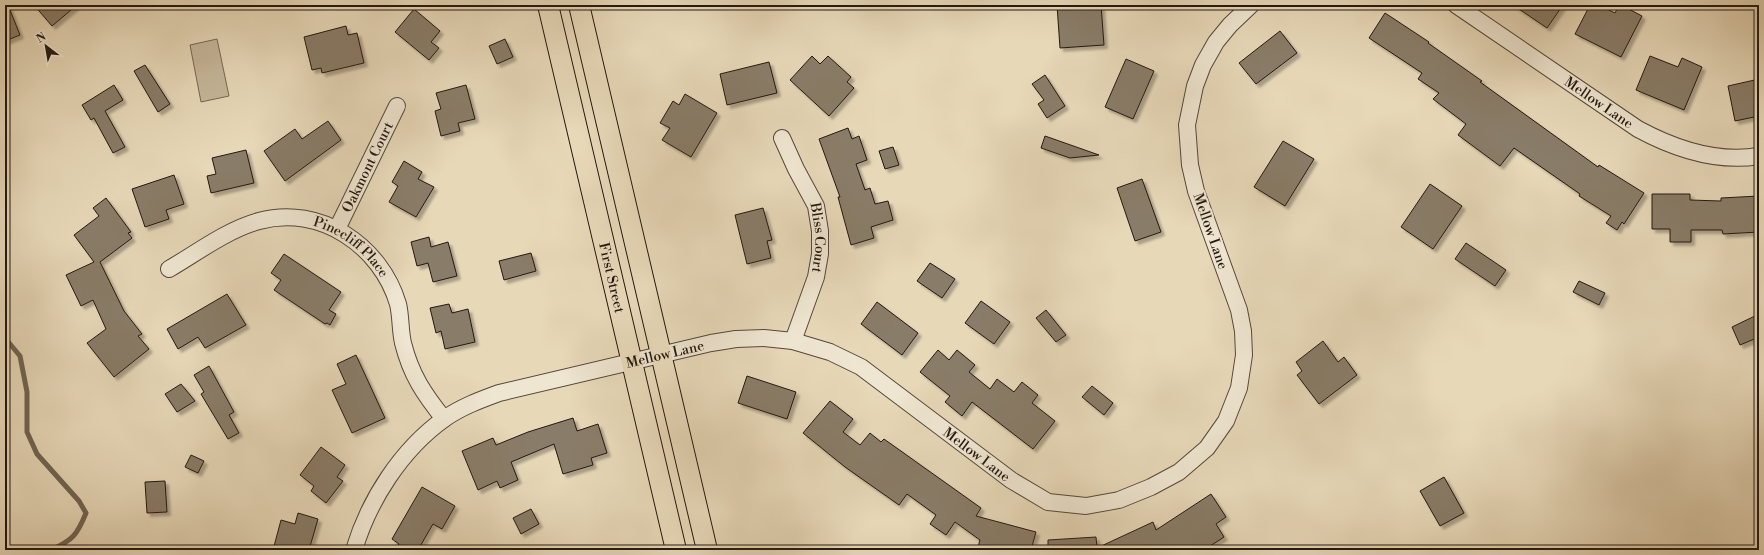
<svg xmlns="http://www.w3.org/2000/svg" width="1764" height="555" viewBox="0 0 1764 555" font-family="'Libre Bodoni',serif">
  <defs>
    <filter id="shadow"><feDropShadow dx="3.5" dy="3.5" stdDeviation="1" flood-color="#0004"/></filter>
  </defs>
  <rect width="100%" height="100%" fill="#e7d8b8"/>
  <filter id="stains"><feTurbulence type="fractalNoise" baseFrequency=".005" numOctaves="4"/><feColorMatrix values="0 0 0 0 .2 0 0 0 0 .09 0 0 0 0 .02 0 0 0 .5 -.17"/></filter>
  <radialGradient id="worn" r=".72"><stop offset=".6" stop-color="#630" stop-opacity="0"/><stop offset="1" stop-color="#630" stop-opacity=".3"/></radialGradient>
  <path fill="#c6b79b" stroke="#756856" d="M 217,39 L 229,96 L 201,102 L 190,45 Z"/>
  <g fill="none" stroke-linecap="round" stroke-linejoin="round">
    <path stroke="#716453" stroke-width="5" d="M 5,338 L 20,356 L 27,392 L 27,432 L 37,454 L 79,501 L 86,513 C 77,535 73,540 51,550"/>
  </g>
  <path fill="#897c67" stroke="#241810" filter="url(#shadow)" d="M 5,5 L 8,5 L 20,35 L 5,41 Z
    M 34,5 L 77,5 L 52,26 Z
    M 1057,5 L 1101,5 L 1104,45 L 1060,48 Z
    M 1513,5 L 1563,5 L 1547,28 Z
    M 1590,5 L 1599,5 L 1615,13 L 1619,5 L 1621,5 L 1642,16 L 1621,57 L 1575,34 Z
    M 414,9 L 440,31 L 431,42 L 439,48 L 429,60 L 395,32 Z
    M 1385,13 L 1429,42 L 1428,43 L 1482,81 L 1480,82 L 1598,167 L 1599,165 L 1644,193 L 1624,224 L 1622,222 L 1617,230 L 1606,223 L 1611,216 L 1579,196 L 1580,194 L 1514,148 L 1500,166 L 1458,135 L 1466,124 L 1433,99 L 1439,93 L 1418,79 L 1422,73 L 1369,38 Z
    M 346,26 L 348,35 L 357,33 L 364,63 L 322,73 L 321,68 L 312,70 L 304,37 Z
    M 1280,31 L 1297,53 L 1256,84 L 1239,63 Z
    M 505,39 L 513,57 L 497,64 L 489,46 Z
    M 812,56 L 820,64 L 828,56 L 851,77 L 847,82 L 854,88 L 829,116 L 790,80 Z
    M 1650,56 L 1678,67 L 1682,58 L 1702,67 L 1684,110 L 1636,90 Z
    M 1126,59 L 1154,71 L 1133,119 L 1105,107 Z
    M 769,62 L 777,93 L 727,105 L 720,74 Z
    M 145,65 L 170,104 L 158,112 L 134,71 Z
    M 1045,75 L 1065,106 L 1047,118 L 1038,104 L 1044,100 L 1032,84 Z
    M 1759,79 L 1759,116 L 1735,121 L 1728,86 Z
    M 114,85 L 123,100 L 105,111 L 125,147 L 113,153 L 94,118 L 91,120 L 82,105 Z
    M 466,85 L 475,119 L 458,123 L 460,131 L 441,136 L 435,111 L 441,109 L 436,93 Z
    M 685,94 L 717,113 L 691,157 L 662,140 L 670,128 L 660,123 L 673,101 L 679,105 Z
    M 328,121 L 341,140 L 285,181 L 264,151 L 295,129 L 302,139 Z
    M 848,128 L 852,139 L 859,136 L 867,160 L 856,164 L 865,190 L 870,188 L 875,204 L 888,201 L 893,220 L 871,227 L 874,238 L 851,245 L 838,197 L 840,197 L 819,139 Z
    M 1045,136 L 1099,155 L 1070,158 L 1041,148 Z
    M 1283,141 L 1314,159 L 1285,206 L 1254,187 Z
    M 893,147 L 899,165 L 885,169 L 879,151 Z
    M 246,150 L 254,183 L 211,193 L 207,176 L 216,174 L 212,158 Z
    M 404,161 L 422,172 L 418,179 L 434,187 L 416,217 L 389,202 L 398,186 L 392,182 Z
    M 174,175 L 184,204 L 166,210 L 169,219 L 145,227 L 132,189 Z
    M 1142,179 L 1161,232 L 1135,241 L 1117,188 Z
    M 1430,184 L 1462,206 L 1433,249 L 1401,227 Z
    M 1652,194 L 1690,194 L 1690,200 L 1721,201 L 1721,198 L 1759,196 L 1759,232 L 1723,234 L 1722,230 L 1691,230 L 1691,242 L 1670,242 L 1670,229 L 1652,229 Z
    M 106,198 L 131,232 L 128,233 L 132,238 L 100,262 L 124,311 L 142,334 L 138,336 L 149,349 L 114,377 L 87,343 L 106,329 L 93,300 L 81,306 L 66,275 L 94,262 L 74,235 L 99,216 L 93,208 Z
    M 763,208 L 772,240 L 767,241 L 771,258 L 747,264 L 735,215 Z
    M 429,237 L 431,247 L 448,242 L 457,276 L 433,282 L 428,263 L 417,266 L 411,242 Z
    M 1466,243 L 1506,270 L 1495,286 L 1455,259 Z
    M 531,253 L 536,271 L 504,280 L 499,261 Z
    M 284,254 L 341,292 L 329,310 L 336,314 L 330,325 L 327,323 L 325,324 L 274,290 L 281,280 L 271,273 Z
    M 930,263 L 955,279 L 942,298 L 917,281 Z
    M 1579,281 L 1605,293 L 1599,305 L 1573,292 Z
    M 227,294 L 246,325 L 205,348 L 198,337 L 178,349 L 167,329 Z
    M 981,301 L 1010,322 L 994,344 L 965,323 Z
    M 877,302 L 918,333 L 902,355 L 861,324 Z
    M 449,304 L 452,313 L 468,309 L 475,342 L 445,349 L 441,331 L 436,333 L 430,308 Z
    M 1046,310 L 1066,335 L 1056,342 L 1036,318 Z
    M 1759,314 L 1759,337 L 1740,345 L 1732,327 Z
    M 1323,341 L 1338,362 L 1344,357 L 1357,375 L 1319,404 L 1297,375 L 1302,371 L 1296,362 Z
    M 938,350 L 949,360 L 957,350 L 975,365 L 969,372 L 990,389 L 997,379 L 1014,392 L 1022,382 L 1038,395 L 1032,403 L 1055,421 L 1033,449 L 972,402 L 962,416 L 945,402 L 950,396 L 920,372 Z
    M 356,355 L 385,418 L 352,433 L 332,390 L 346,384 L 337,364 Z
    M 209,366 L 234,412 L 229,415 L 239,433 L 228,439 L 201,394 L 204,392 L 194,375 Z
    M 747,376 L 796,392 L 787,419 L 738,403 Z
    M 181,384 L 195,401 L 177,412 L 165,394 Z
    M 1092,386 L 1113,403 L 1104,415 L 1082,397 Z
    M 830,401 L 853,419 L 843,432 L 860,445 L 870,433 L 881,442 L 884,439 L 981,508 L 976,516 L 1036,532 L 1031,550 L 988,550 L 978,547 L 980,540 L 955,522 L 946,535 L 930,524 L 936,515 L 907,494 L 899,505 L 845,467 L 803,433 Z
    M 573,418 L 577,431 L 598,424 L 607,453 L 591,458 L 593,465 L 563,474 L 554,444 L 511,462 L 518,480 L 500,488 L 497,481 L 478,490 L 462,451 L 493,438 L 496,445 L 528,432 Z
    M 321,447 L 345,465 L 337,477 L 343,481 L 326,503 L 311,491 L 314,486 L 300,475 Z
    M 191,455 L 204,461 L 198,473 L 185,467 Z
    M 1444,477 L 1464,513 L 1440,526 L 1420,491 Z
    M 165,481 L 167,512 L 147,513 L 145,482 Z
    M 422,487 L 455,506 L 442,529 L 433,524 L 418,550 L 395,550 L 399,544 L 392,539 Z
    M 1211,494 L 1226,517 L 1216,524 L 1224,537 L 1204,550 L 1048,550 L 1048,540 L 1096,537 L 1097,548 L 1153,522 L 1156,530 Z
    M 531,509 L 539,524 L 521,534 L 513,518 Z
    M 298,513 L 318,519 L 309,550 L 273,550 L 281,520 L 295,524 Z"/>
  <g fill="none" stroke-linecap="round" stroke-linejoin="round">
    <g stroke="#55483a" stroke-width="18">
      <g id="minor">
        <path id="s1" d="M 1456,5 L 1638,129 C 1675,149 1717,163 1759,156"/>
        <path id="s2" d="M 782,138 L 796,169 L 816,206 L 820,231 L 820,254 L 816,277 L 793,341"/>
        <path id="s3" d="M 337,229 L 397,106"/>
        <path id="s4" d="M 169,269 C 198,252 227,230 259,221 C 320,204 381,246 398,304 C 401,316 400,330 403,343 C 411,375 424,394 444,419"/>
        <path id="s5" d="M 354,550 C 369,500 401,450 444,419 C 461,407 480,400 499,393 L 711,343 L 736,339 L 764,338 L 793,341 L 830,352 L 861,367 L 1011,480 L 1048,502 L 1086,506 L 1119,500 L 1151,487 L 1179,472 L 1207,448 L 1226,421 L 1239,388 L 1244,355 L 1243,331 L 1239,310 L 1196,191 L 1190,165 L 1187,125 L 1195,86 L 1203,65 L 1216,42 L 1230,25 L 1251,5"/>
      </g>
    </g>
    <g stroke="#241810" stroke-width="22">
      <g id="major">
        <path id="s6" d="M 548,5 L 676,550"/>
        <path d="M 579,5 L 707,550"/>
      </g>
    </g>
    <use href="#minor" stroke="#efe6d1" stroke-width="16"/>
    <use href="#major" stroke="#e7d8b8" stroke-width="20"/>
  </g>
  <g text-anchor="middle" stroke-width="4" stroke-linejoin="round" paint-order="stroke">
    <g font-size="14" fill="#241810" stroke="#efe6d1">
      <text dy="5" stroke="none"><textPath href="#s1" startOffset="173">Mellow Lane</textPath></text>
      <text dy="5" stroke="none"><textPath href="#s3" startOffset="69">Oakmont Court</textPath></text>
      <text transform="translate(1211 231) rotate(71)" y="5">Mellow Lane</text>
      <text dy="5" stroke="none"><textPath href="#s2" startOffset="108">Bliss Court</textPath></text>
      <text dy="5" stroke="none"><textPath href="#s4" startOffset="204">Pinecliff Place</textPath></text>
      <text dy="5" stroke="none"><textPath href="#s6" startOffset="280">First Street</textPath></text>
      <text dy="5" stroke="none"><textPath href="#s5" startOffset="393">Mellow Lane</textPath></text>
      <text dy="5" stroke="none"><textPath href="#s5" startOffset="741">Mellow Lane</textPath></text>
    </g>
  </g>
  <rect width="1764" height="555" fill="none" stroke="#e7d8b8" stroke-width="20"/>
  <rect x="6" y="6" width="1752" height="543" fill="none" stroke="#241810" stroke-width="2"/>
  <rect x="10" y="10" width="1744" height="535" fill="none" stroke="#241810"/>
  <g transform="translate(46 46) rotate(329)" stroke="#efe6d1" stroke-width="3" paint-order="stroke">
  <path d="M0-3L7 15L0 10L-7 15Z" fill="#241810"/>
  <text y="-6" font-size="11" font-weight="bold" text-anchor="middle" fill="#241810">N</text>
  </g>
  <rect width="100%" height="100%" filter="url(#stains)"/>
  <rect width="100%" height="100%" fill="url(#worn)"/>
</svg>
